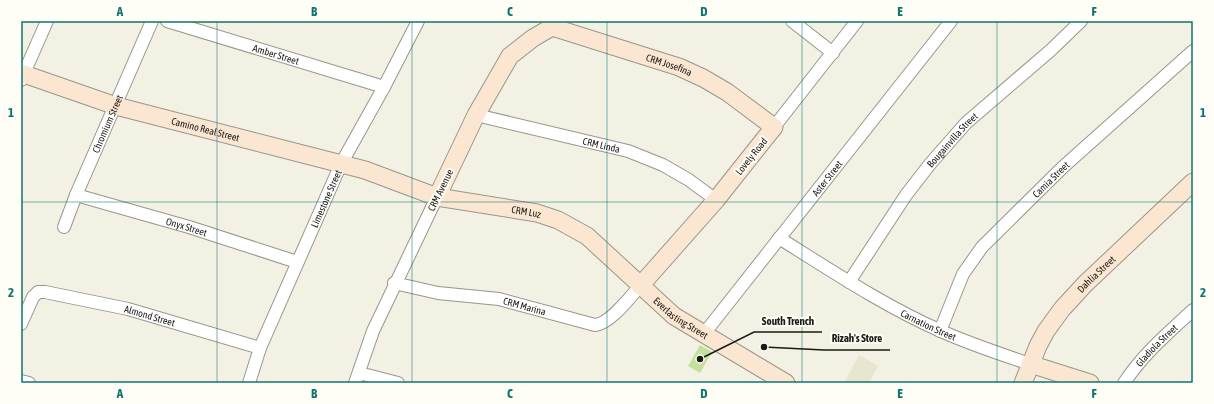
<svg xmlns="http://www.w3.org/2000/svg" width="1214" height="404" viewBox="0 0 1214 404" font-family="'Asap Condensed',sans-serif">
  <rect width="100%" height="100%" fill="#f3f1e4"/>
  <path fill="#e8e5d1" d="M 859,355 L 878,366 L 869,383 L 844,383 Z"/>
  <path fill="#c3e09d" d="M 700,345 L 712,352 L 700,373 L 688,366 Z"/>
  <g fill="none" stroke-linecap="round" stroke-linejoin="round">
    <g stroke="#98968a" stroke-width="14">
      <g id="street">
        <path id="s1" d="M 167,21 L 384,87"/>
        <path d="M 792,21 L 833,53"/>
        <path d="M 21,80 L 47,21"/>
        <path id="s2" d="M 476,115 L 628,151 L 663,165 L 689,180 L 716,200"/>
        <path d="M 774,127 L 857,21"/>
        <path id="s3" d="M 76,195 L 189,227 L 297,262"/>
        <path id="s4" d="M 64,227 L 76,195 L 152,21"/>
        <path id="s5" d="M 779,238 C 832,271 884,306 941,331 C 970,344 1000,354 1030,364"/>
        <path id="s6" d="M 849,282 L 906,195 L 930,164 L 966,123 L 1051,50 L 1081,21"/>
        <path id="s7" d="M 394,283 L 438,293 L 499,299 L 595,325 C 610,324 630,297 640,286"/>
        <path id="s8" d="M 21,324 L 33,297 L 38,292 L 45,292 L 128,309 L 260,348"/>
        <path id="s9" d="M 940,331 L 963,274 L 982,247 L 1063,167 L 1193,51"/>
        <path id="s10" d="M 703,335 L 951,21"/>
        <path d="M 359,373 L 398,383"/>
        <path d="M 21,381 L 29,383"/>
        <path id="s11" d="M 249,383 L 260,348 L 341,164 L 384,87 L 418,21"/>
        <path d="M 355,383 L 373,331 L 437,197"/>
        <path id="s12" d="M 1124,383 C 1143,354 1168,333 1193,310"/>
      </g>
    </g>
    <g stroke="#98968a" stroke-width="19">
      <g id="secondary">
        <path id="s13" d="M 552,27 L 679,67 L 703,78 L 727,92 L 774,127 L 716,200 L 640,286"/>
        <path id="s14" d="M 21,73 L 116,106 L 365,170 L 437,197 L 537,213 L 558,220 L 587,236 L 674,316 L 786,383"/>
        <path d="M 437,197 L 476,115 L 510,56 L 533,38 L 552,27 L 559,21"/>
        <path d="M 1030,364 L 1090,383"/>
        <path id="s15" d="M 1023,383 L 1038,346 L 1046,331 L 1062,309 L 1085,284 L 1193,182"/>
      </g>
    </g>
    <use href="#street" stroke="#fff" stroke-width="12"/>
    <use href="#secondary" stroke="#fbe6d1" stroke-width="17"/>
  </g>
  <path fill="none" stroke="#0f766e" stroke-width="1" stroke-opacity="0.55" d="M 217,21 L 217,383M 412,21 L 412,383M 607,21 L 607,383M 802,21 L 802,383M 997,21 L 997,383M 21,202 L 1193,202"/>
  <g text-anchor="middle" stroke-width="4" stroke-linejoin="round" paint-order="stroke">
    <g font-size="10" fill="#1b1a15" stroke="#fffef6">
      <text dy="4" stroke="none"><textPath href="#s1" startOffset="114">Amber Street</textPath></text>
      <text dy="4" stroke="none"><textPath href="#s13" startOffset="123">CRM Josefina</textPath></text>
      <text dy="4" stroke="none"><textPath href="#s4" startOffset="112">Chromium Street</textPath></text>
      <text dy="4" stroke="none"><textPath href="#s14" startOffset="193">Camino Real Street</textPath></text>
      <text dy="4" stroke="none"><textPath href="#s6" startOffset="176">Bougainvilla Street</textPath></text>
      <text dy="4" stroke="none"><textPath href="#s2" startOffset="129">CRM Linda</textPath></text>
      <text transform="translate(751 156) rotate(-51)" y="4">Lovely Road</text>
      <text dy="4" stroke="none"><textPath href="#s10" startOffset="200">Aster Street</textPath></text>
      <text dy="4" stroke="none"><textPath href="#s9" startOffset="191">Camia Street</textPath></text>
      <text transform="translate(440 190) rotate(-64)" y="4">CRM Avenue</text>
      <text dy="4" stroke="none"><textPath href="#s11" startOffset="200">Limestone Street</textPath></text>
      <text dy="4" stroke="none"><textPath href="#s14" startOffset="525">CRM Luz</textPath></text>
      <text dy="4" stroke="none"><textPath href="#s3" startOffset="115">Onyx Street</textPath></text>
      <text dy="4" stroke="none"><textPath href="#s15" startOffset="133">Dahlia Street</textPath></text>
      <text dy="4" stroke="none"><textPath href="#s7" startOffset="133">CRM Marina</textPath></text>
      <text dy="4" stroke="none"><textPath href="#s8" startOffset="151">Almond Street</textPath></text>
      <text dy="4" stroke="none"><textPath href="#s14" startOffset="716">Everlasting Street</textPath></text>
      <text dy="4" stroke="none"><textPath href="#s5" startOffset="173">Carnation Street</textPath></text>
      <text dy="4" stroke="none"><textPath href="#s12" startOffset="50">Gladiola Street</textPath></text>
    </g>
  </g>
  <path fill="none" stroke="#1b1a15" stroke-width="1.5" d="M700 359L754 332H822M764 347L824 350H890"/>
  <g fill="#1b1a15" stroke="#fffef6" stroke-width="1.5">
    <circle cx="700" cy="359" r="4"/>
    <circle cx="764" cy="347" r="4"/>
  </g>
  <g font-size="11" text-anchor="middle" font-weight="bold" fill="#1b1a15" stroke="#fffef6" stroke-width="4" stroke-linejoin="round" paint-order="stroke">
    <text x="788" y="325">South Trench</text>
    <text x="857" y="342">Rizah's Store</text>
  </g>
  <rect width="1214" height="404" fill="none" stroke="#fffef6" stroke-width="44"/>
  <rect x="22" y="22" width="1170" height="360" fill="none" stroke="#0f766e" stroke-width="1.5"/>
  <g font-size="13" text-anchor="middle" font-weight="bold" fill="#0f766e">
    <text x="120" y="16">A</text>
    <text x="314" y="16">B</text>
    <text x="510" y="16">C</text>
    <text x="704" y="16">D</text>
    <text x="900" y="16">E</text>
    <text x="1094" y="16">F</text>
    <text x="11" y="117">1</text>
    <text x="1203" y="117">1</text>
    <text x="11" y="297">2</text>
    <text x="1203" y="297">2</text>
    <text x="120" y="398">A</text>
    <text x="314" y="398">B</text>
    <text x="510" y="398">C</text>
    <text x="704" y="398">D</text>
    <text x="900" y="398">E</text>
    <text x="1094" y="398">F</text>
  </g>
</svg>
